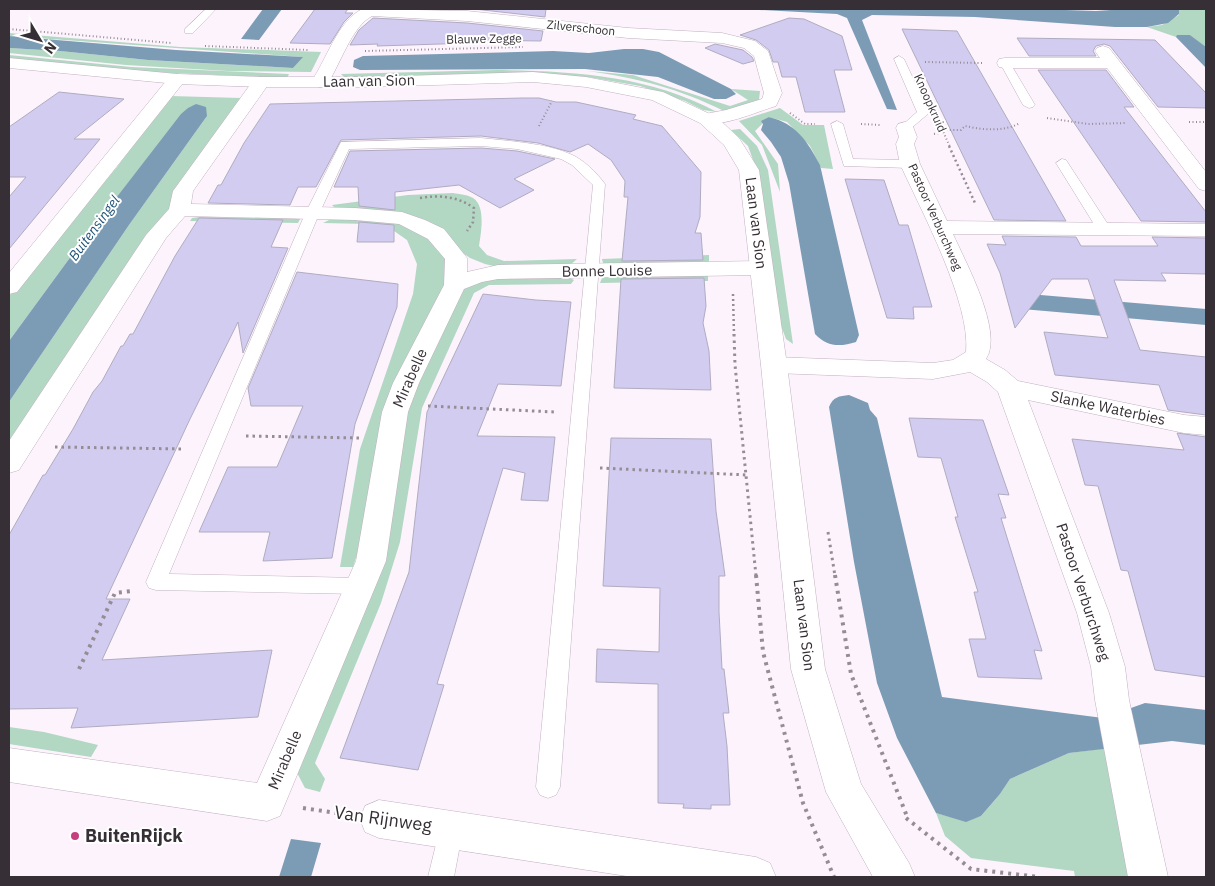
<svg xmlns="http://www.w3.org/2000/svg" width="1215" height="886" viewBox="0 0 1215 886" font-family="'IBM Plex Sans',sans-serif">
  <rect width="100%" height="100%" fill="#fdf3fc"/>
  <path fill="#b2d7c3" d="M 1179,9 L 1206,9 L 1206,48 L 1190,35 L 1176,37 L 1147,27 L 1162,25 L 1179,15 Z
    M 9,33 L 180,47 L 321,52 L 311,72 L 228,71 L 126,65 L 9,53 L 9,48 L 60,51 L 148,60 L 293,68 L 302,57 L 9,36 Z
    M 9,55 L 131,67 L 289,74 L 287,78 L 126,71 L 9,59 Z
    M 497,70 C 573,71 648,75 717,112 L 703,110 L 685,101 L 640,86 L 588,77 L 345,78 L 341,74 Z
    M 587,71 L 633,75 L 730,106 L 748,100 L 731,89 L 760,91 L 759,100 L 724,111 C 677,88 638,78 587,71 Z
    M 170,96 L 241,98 L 173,208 L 148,234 L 9,452 L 9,402 L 129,225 L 207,116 L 69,259 L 9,341 L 9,296 L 117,167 Z
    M 780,108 L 803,125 L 824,125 L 833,169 L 821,168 L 810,146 L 787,122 L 769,117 L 755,131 L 778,164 L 780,192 L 762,145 L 739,121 Z
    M 740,129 L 757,146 L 768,170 L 793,344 L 786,339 L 780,323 L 757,171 L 748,146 L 731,130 Z
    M 453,193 C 459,194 468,195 473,198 C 486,206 481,233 479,246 L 487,255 L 504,261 L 577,259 L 569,266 L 498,267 L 485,264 L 470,258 L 460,251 L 439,230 L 336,209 L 332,205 L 408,195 Z
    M 199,217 L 295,218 L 300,219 L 298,223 L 190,221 L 192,218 Z
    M 335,217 L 395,221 L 418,229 L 448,256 L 450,273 L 353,567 L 340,567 L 360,449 L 413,294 L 417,264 L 407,240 L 394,231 L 368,224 L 323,223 Z
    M 709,255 L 709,263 L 612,266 L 603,263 L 602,259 Z
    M 708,273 L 708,281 L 600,283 L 602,278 L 609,275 Z
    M 566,276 L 574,280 L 571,284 L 489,285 L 474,293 L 422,408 L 400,542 L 381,603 L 315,763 L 325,779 L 320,792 L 305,788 L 293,765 L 407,402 L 463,285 L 478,278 Z
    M 9,727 L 44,732 L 98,745 L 91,757 L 9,744 Z
    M 1107,748 L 1129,877 L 1075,877 L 1074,871 L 971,858 L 945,836 L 936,813 L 966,821 L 981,816 L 1000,794 L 1010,779 L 1069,753 Z"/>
  <path fill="#7c9cb5" d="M 263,9 L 282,9 L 259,40 L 241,39 Z
    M 742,9 L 1035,9 L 1096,11 L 1126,9 L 1179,9 L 1179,14 L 1168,23 L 1147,27 L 1115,27 L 975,17 L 872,15 L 862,20 L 897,110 L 887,109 L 847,18 L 837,14 Z
    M 1177,35 L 1190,35 L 1206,47 L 1206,68 L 1176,37 Z
    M 9,36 L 176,50 L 303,57 L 293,68 L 148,60 L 60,51 L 9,48 Z
    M 624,49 L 643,49 L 659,52 L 731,89 L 736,94 L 726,99 L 714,99 L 658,77 L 585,69 L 360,70 L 353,67 L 354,60 L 363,56 L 553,51 L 589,53 Z
    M 196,104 L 206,107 L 207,116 L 129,225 L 9,402 L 9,341 L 69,259 L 181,114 L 188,108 Z
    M 769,117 C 797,124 807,141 820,165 L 859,335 L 856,342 C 840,347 827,347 815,334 L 789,183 L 781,157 L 771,142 L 761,130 L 763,124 L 761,121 Z
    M 1017,293 L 1206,309 L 1206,325 L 1022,309 Z
    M 849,395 L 868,403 L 870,410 L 877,418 L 942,697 L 1103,718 L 1145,703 L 1206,710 L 1206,745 L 1172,741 L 1069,753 L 1010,779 L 1000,794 L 981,816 L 966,822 L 936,813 L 897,738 L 877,683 L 854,562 L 829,407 C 833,397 839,396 849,395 Z
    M 291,839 L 321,843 L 311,877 L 279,877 Z"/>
  <path fill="#d3ccf1" stroke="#b0acc0" d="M 315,9 L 348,9 L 345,13 L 353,13 L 344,22 L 330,44 L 290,43 Z
    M 474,9 L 546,9 L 545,17 Z
    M 373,18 L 467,23 L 543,31 L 541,41 L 472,40 L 472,43 L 377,46 L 378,44 L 350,45 L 359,30 Z
    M 789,18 L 804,19 L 842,36 L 852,70 L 834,70 L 845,112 L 805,112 L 796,77 L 782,77 L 778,62 L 773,62 L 769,50 L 756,40 L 740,35 Z
    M 902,29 L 957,31 L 1066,221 L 994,220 Z
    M 1017,38 L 1155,40 L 1206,93 L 1206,108 L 1158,107 L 1110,46 L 1104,44 L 1096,46 L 1093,51 L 1096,56 L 1029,56 Z
    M 715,44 L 743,50 L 752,57 L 754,61 L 743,64 L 705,48 Z
    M 1038,70 L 1106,70 L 1134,107 L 1124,107 L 1206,212 L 1206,222 L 1141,221 Z
    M 59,92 L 124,99 L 74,139 L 100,139 L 9,249 L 9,197 L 26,177 L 9,177 L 9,127 Z
    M 523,98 L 539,98 L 556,102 L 576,102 L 636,115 L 633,119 L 662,126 L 701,172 L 700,217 L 695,233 L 701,233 L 703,260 L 622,261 L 628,197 L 624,197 L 625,181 L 611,160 L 588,144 L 570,152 L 538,143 L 481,136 L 341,140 L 316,187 L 298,187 L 290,205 L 208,203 L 218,185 L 221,185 L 244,143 L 270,104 Z
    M 481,148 L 517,151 L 555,159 L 514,179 L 534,190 L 500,208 L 459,185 L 395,192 L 395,210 L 359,206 L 358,187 L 334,187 L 350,151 Z
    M 845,179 L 884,180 L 899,225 L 908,225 L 932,307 L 913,307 L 914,319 L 887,318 Z
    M 199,218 L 283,220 L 271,247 L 288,248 L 243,353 L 238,322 L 190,419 L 106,599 L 130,599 L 102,660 L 272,650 L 258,717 L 71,728 L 78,708 L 9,709 L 9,535 L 43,475 L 45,475 L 73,429 L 93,392 L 102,381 L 121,346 L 123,346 L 130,334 L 133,334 L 175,256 Z
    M 359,222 L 394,225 L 394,242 L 357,242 Z
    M 1002,236 L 1076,237 L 1081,246 L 1158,246 L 1152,237 L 1206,238 L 1206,274 L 1161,273 L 1166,281 L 1114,280 L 1140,350 L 1206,357 L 1206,415 L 1168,410 L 1159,385 L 1055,375 L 1044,332 L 1108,338 L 1088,279 L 1052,279 L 1015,328 L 1000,273 L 987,244 L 1006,245 Z
    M 297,272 L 398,284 L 397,307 L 355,424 L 332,558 L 263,561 L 270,532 L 199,532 L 228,467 L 277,467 L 303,406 L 251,406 L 248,388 Z
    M 704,278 L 706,306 L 703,323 L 709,351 L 711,390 L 614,388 L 621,279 Z
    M 483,294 L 536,300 L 571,302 L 561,386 L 498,384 L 477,436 L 555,437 L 548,501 L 521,500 L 525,473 L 503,468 L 437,684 L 444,685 L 418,770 L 340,758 L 409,572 L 427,412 Z
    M 909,418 L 983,420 L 1009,495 L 998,494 L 1006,518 L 1001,518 L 1042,651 L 1034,650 L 1042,679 L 978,677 L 969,639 L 986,639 L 974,592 L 978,592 L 955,517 L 958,517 L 941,458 L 918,457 Z
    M 1177,433 L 1206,437 L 1206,677 L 1155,670 L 1128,571 L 1121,570 L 1098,486 L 1085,485 L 1072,439 L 1184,450 Z
    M 611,438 L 711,439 L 716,511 L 725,576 L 719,576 L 719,612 L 722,669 L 724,669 L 729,713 L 723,713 L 727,746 L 730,805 L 711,805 L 711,809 L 683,808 L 684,804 L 658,803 L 658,684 L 596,682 L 597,649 L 659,652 L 660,588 L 603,586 Z"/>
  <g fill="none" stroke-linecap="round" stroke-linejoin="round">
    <g stroke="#c1b1c0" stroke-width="1">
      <path id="lane" d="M 206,9 L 216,9 L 193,33 L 185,33 L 185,29 Z
        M 899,56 L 904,59 L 929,113 L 909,130 L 905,132 L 899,128 L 917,112 L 894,59 Z
        M 1005,60 L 1010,63 L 1035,105 L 1033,107 L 1029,108 L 1023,105 L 1000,63 Z
        M 837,121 L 843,124 L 853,159 L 910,160 L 916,164 L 910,168 L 844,166 L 831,124 Z
        M 481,138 C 508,141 545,143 570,154 C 583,159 597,173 605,184 L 560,787 L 556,795 L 548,798 L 540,795 L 536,787 L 593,185 L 572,165 L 561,159 L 517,149 L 481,146 L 349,149 L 319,214 L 169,574 L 360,578 L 367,580 L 370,586 L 367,592 L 360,594 L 156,590 L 149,588 L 146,582 L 305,214 L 341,142 Z
        M 1062,159 L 1066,160 L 1111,229 L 1109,232 L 1099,232 L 1097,229 L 1056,163 Z
        M 451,817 L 460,820 L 463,829 L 454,877 L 428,877 L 442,820 Z"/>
    </g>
    <g stroke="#c1b1c0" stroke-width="1">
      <path id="street" d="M 362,9 L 467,11 L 628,28 L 722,33 L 755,41 L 768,51 L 782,93 L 776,106 C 756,112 721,128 700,123 L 697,119 L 700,115 L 726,110 L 762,99 L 764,93 L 754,56 L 744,48 L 722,43 L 628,38 L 467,21 L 372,16 C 351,27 340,66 326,86 L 320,87 L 314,86 L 311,82 C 327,59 337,22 362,9 Z
        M 1103,46 L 1109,48 L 1206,172 L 1206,191 L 1199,189 L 1107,68 L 1005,68 L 999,67 L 997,63 L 999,59 L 1005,58 L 1100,58 L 1095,51 L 1097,48 Z
        M 177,74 L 183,75 L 186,79 L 183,83 L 17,292 L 9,294 L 9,273 L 171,75 Z
        M 261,77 L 267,78 L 270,82 L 193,191 L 191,204 L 355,208 L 402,212 L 425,220 L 444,229 L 467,258 L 467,272 L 498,265 L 762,261 L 770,263 L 773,268 L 770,273 L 762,275 L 498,279 L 482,282 L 464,289 L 419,383 L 408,412 L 386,561 L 280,816 L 267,821 L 9,782 L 9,748 L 257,783 L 356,561 L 382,412 L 393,383 L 444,285 L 445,259 L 428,239 L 399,224 L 355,220 L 185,216 L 166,238 L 19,470 L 9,473 L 9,441 L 146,235 L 169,209 L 173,191 L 176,187 L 255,78 Z
        M 905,122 L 912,124 L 917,137 L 914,144 L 920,164 L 947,221 L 1206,224 L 1206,236 L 953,234 C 965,261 1004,332 986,359 L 1005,370 L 1018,381 L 1184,415 L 1206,417 L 1206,435 L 1184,433 L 1028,400 L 1109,613 L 1125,667 L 1129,700 L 1168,877 L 1128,877 L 1095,700 L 1091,667 L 1077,613 L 998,392 L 987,382 L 970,372 L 933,379 L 774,373 L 765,371 L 761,365 L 765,359 L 774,357 L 933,363 L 953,360 L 966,352 C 971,303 921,210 900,164 L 896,144 L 899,137 L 896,128 L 898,124 Z
        M 379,800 L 756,857 L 770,863 L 776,877 L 633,877 L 379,838 L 365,832 L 360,819 L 365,806 Z"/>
    </g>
    <g stroke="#c1b1c0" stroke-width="1">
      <path id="secondary" d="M 9,58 L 177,74 L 261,77 L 368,77 L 533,72 L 586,77 L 663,92 L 712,115 L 723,123 L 739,138 L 759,170 L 787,365 L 825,669 L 861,784 L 909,863 L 915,877 L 873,877 L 826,792 L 791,669 L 761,365 L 739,170 L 724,145 L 700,123 L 652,100 L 586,87 L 533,82 L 368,87 L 261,87 L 177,84 L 9,68 Z"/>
    </g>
    <path stroke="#958d94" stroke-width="2" stroke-dasharray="1 2.5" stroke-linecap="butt" d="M 9,29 L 171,43
      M 205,46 L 309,50
      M 365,51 L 523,47
      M 925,62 L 982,63
      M 790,113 L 805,124 L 815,124
      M 1047,118 L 1088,124 L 1126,123
      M 1189,122 L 1206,122
      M 861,124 L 880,125
      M 539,126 L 552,101
      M 942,129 L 950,147
      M 934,134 L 940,133 L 942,130 L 961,130 L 965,126 C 983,130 1004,132 1020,123"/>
    <path stroke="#958d94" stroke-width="2.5" stroke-dasharray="2 3" stroke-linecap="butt" d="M 949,146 L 975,203
      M 420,198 C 440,195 457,196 474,208 L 473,222 L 467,231
      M 733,294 L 734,335"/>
    <path stroke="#958d94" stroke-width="3" stroke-dasharray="2.5 4" stroke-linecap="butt" d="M 734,334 L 735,365 L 756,576
      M 428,406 L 555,412
      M 246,436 L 360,438
      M 55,447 L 184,449
      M 600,468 L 747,475
      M 828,532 L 835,576"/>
    <path stroke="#958d94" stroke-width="4" stroke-dasharray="3 5" stroke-linecap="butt" d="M 756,575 L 763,652 L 803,803 L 834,877
      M 835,575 L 851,674 L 908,819
      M 79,669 L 115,593 L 132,591
      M 303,808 L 343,814
      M 906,818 L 971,869 L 1039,877"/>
    <use href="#lane" fill="#fff" fill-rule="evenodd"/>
    <use href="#street" fill="#fff" fill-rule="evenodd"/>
    <use href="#secondary" fill="#fff" fill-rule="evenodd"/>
  </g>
  <circle fill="#c64080" stroke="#fff" stroke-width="2" cx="75" cy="836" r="5"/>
  <g text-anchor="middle" stroke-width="4" stroke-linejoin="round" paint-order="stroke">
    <g font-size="12" fill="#362f35" stroke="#fff">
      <text transform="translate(581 28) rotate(6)" y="4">Zilverschoon</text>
      <text transform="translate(484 39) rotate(-1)" y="4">Blauwe Zegge</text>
      <text transform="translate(930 103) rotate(66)" y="4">Knoopkruid</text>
      <text transform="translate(935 217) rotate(66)" y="4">Pastoor Verburchweg</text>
    </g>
    <g font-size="14" font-style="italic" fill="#1f5377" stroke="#fff">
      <text transform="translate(94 228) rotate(-54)" y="5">Buitensingel</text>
    </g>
    <g font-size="15" fill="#362f35" stroke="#fff">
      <text transform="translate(369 81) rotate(-1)" y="5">Laan van Sion</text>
      <text transform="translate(756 223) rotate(83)" y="5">Laan van Sion</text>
      <text transform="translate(607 271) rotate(-1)" y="5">Bonne Louise</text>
      <text transform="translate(410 378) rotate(-66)" y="5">Mirabelle</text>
      <text transform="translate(1108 408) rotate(12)" y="5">Slanke Waterbies</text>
      <text transform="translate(1083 592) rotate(72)" y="5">Pastoor Verburchweg</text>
      <text transform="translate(804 625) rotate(83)" y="5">Laan van Sion</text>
      <text transform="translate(285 760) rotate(-67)" y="5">Mirabelle</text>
    </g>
    <g font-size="18" fill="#362f35" stroke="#fff">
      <text transform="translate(383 819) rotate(8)" y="6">Van Rijnweg</text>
    </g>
    <g font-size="18" font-weight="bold" fill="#362f35" stroke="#fff" text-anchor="start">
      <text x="85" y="842">BuitenRijck</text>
    </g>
  </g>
  <rect width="1215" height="886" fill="none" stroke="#362f35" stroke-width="20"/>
  <g transform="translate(40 40) rotate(128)" stroke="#ffffff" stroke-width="4" paint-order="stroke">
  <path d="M0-4L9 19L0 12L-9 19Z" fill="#362f35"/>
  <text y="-8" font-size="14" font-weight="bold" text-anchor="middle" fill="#362f35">N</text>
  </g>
</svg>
